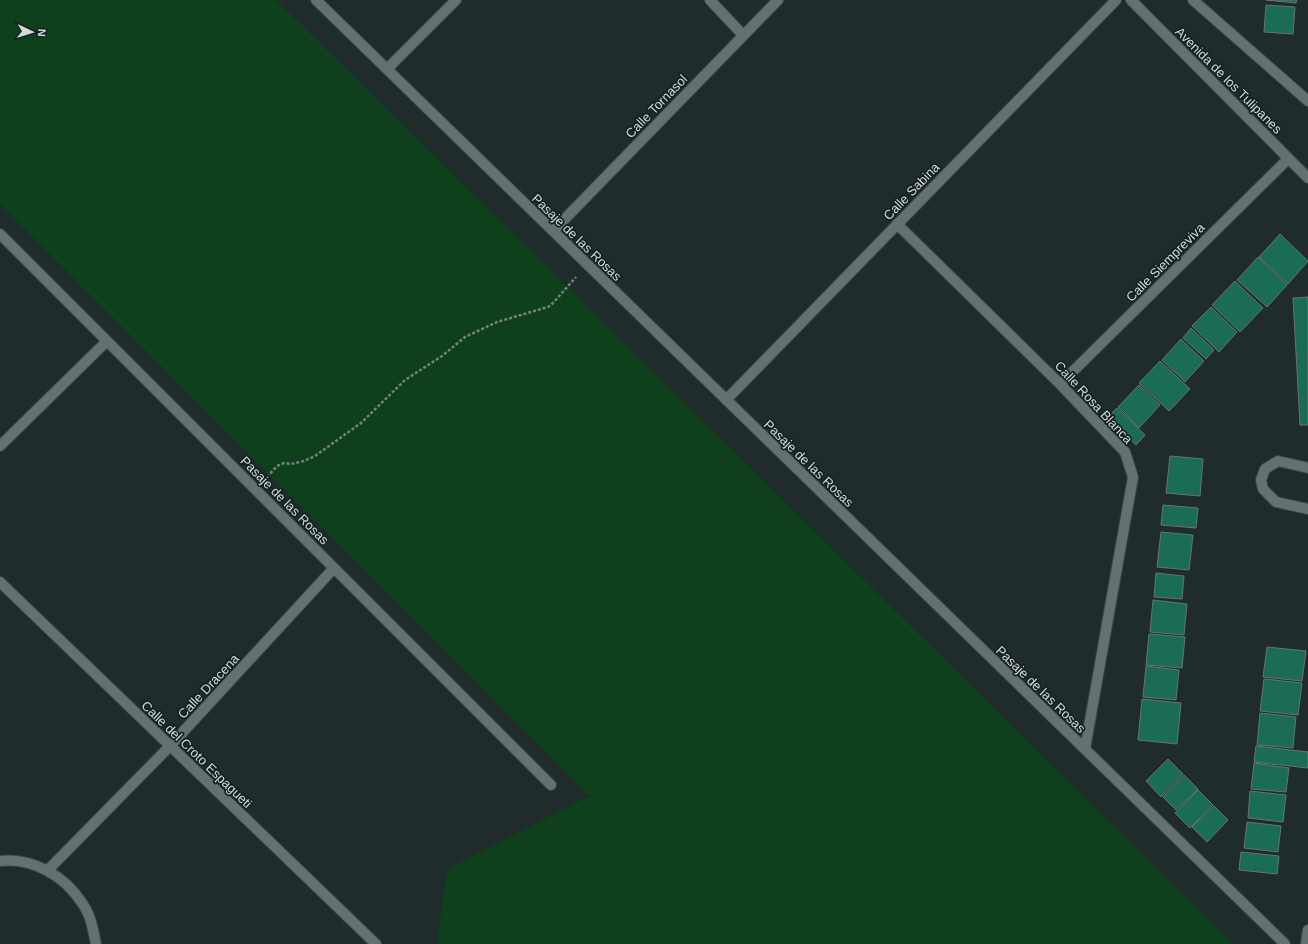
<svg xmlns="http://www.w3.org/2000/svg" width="1308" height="944" viewBox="0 0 1308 944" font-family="Helvetica,sans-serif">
  <rect width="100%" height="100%" fill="#1f2c2b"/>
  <path fill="#0f401c" d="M 0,0 L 276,0 L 1233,944 L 437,944 L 447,869 L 589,796 L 0,204 Z"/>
  <path fill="#1a6c54" stroke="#67756f" d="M 1266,0 L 1297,0 L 1296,3 Z
    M 1266,5 L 1295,7 L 1293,34 L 1264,32 Z
    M 1280,234 L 1308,261 L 1288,284 L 1259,257 Z
    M 1258,257 L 1287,285 L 1267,307 L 1237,280 Z
    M 1235,281 L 1263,308 L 1240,332 L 1212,305 Z
    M 1308,297 L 1308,425 L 1300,425 L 1293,298 Z
    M 1211,307 L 1237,332 L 1219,352 L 1192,326 Z
    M 1191,328 L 1214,350 L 1206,359 L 1183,338 Z
    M 1181,339 L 1204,361 L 1185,382 L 1162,360 Z
    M 1160,361 L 1190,389 L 1169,411 L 1139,383 Z
    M 1139,385 L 1160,405 L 1139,428 L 1118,407 Z
    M 1117,408 L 1145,435 L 1136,445 L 1107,418 Z
    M 1170,456 L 1203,459 L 1200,496 L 1166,493 Z
    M 1163,505 L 1198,508 L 1196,528 L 1161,525 Z
    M 1161,532 L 1193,535 L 1189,570 L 1157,567 Z
    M 1156,573 L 1184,576 L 1182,599 L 1154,597 Z
    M 1153,600 L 1187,604 L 1184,635 L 1150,632 Z
    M 1149,634 L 1185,637 L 1182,668 L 1146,665 Z
    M 1267,647 L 1306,651 L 1302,681 L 1263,677 Z
    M 1146,666 L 1179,670 L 1176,700 L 1143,697 Z
    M 1264,679 L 1302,683 L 1298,715 L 1260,711 Z
    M 1142,699 L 1181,703 L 1177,744 L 1138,740 Z
    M 1260,713 L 1296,717 L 1293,748 L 1257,745 Z
    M 1256,746 L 1308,752 L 1308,768 L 1254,762 Z
    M 1168,759 L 1183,774 L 1161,797 L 1146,781 Z
    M 1254,763 L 1289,768 L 1286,792 L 1251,789 Z
    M 1184,775 L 1198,789 L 1176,810 L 1163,797 Z
    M 1198,790 L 1213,805 L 1190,828 L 1175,813 Z
    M 1250,791 L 1286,795 L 1283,822 L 1248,818 Z
    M 1214,806 L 1228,820 L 1207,842 L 1192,827 Z
    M 1247,822 L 1281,826 L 1278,852 L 1244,848 Z
    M 1241,852 L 1279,856 L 1277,874 L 1239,870 Z"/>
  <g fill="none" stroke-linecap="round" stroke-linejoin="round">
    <g stroke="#3d4847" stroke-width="12">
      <path id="minor" d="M 316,0 L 1285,944
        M 710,0 L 743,35
        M 1131,0 L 1308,178
        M 1193,0 L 1308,101
        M 387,69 L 456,0
        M 897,224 L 1060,384 L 1125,452 L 1133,477 L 1085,749
        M 553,231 L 778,0
        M 0,234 L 551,785
        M 1060,384 L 1288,159
        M 726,400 L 1116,0
        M 0,446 L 107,341
        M 1308,468 L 1278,461 L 1265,469 L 1261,480 L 1263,489 L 1276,502 L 1308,509
        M 0,582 L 376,944
        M 0,861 C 32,857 65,876 82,903 C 91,915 93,930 96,944
        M 48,870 L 170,746 L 334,568
        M 1306,944 L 1308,930"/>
    </g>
    <path stroke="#768180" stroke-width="2.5" stroke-dasharray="3 2" stroke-linecap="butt" d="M 267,477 L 277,466 L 284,463 L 291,464 L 304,461 L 315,456 L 361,423 L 405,380 L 442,356 L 465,337 L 497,322 L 548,307 L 553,303 L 576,277"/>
    <use href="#minor" stroke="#637170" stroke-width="10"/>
  </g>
  <g text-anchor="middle" stroke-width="3.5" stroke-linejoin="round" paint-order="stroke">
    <g font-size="13" fill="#d3dbda" stroke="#152221">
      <text transform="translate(1229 80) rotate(45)" y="5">Avenida de los Tulipanes</text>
      <text transform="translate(656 106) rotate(-46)" y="5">Calle Tornasol</text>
      <text transform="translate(911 191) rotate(-46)" y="5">Calle Sabina</text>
      <text transform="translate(577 237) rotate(44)" y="5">Pasaje de las Rosas</text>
      <text transform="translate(1165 262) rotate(-45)" y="5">Calle Siempreviva</text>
      <text transform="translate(1094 402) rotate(47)" y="5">Calle Rosa Blanca</text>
      <text transform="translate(809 463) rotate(44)" y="5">Pasaje de las Rosas</text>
      <text transform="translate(285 500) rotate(45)" y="5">Pasaje de las Rosas</text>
      <text transform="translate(208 686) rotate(-47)" y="5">Calle Dracena</text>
      <text transform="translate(1041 689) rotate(44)" y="5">Pasaje de las Rosas</text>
      <text transform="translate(197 754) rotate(44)" y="5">Calle del Croto Espagueti</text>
    </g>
  </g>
  <g transform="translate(32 32) rotate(94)" stroke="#152221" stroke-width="3" paint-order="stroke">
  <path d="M0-3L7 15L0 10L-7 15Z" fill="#d3dbda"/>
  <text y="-6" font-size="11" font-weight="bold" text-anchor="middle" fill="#d3dbda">N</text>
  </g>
</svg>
